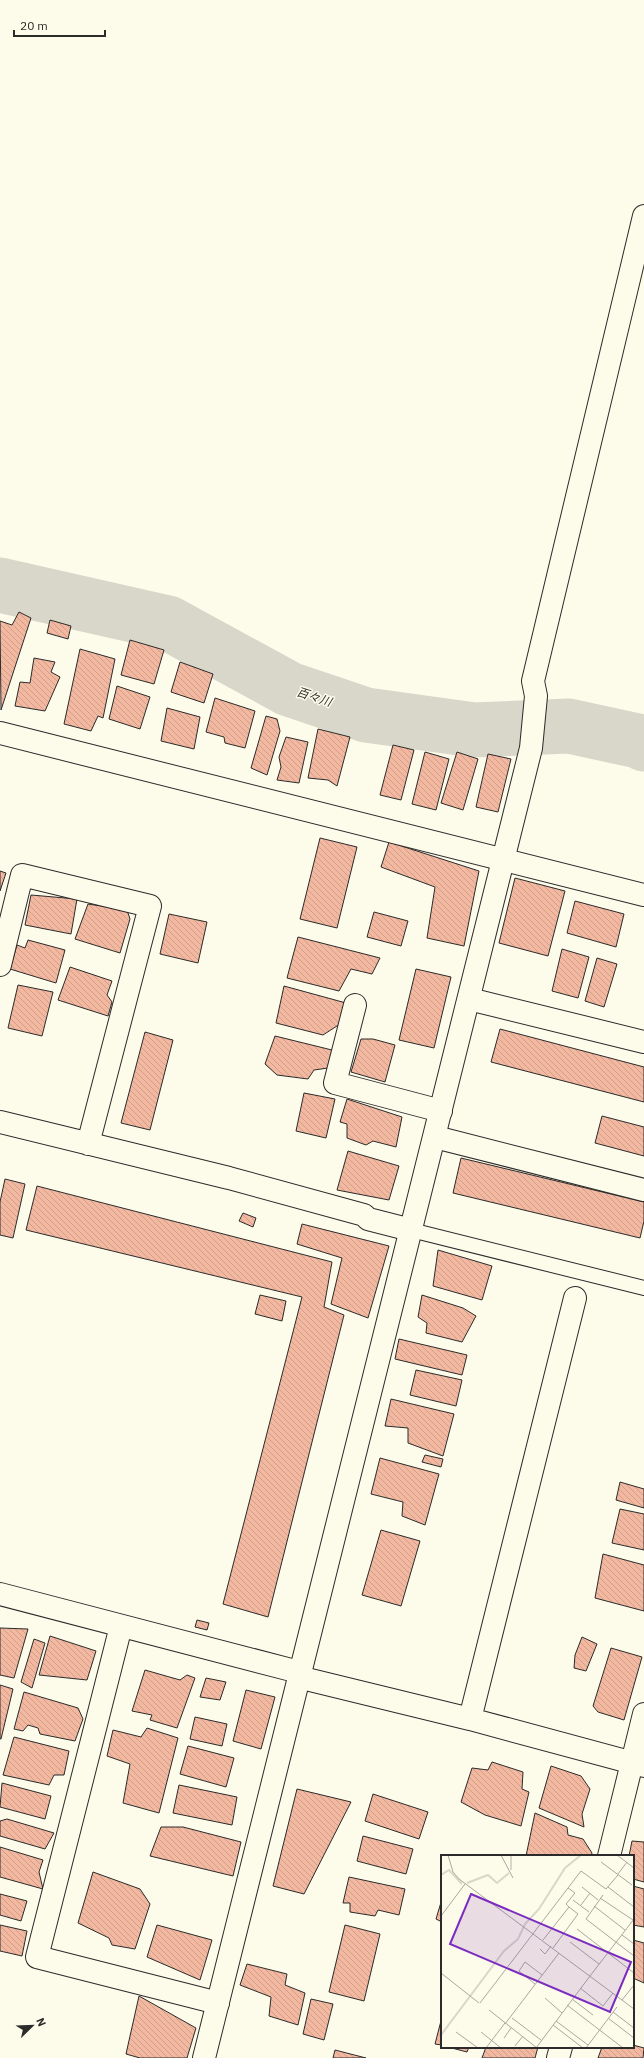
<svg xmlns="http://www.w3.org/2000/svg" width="644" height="2058" viewBox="0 0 644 2058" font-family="'IBM Plex Sans','Noto Sans JP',sans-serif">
  <defs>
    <pattern id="building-back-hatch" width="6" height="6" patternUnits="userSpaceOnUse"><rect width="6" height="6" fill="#f2b8a0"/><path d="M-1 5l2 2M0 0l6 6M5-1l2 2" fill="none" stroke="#d09e8a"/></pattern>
  </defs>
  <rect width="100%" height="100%" fill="#fdfbea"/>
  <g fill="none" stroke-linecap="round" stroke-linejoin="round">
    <path stroke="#d8d7c9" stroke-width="55" d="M 0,585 L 168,623 L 289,689 L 366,715 L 474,730 L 569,726 L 638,741 L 644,744"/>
  </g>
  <path fill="url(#building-back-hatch)" stroke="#2b2b2b" d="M 19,612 L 31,618 L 1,710 L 0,621 L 12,625 Z
    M 50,620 L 71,626 L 68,639 L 47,633 Z
    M 130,640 L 164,650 L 154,684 L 121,675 Z
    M 80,649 L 115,659 L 103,718 L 98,716 L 91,731 L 64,724 Z
    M 34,658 L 55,662 L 51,672 L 60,677 L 45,711 L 15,706 L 20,682 L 30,683 Z
    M 180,662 L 213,674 L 204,703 L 171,692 Z
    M 117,686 L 150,697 L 140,729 L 109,719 Z
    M 215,698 L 255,711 L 245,748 L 225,743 L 224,737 L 206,732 Z
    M 167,708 L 200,717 L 194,749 L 161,741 Z
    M 266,716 L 277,719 L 280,731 L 267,775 L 251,768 Z
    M 318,729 L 350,737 L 337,786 L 328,780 L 308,778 Z
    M 286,737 L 308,742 L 299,783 L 277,780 L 281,767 L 279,757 Z
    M 393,745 L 414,750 L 401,800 L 380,795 Z
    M 425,752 L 449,759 L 436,810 L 412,804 Z
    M 457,752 L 478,759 L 463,810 L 441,803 Z
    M 488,754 L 511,759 L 498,812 L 476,807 Z
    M 320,838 L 357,847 L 337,928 L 300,919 Z
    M 389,842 L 479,871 L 464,946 L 427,938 L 435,887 L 381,867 Z
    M 0,871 L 6,873 L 0,891 Z
    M 515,878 L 565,891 L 548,956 L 499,943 Z
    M 31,895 L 77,899 L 71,934 L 25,925 Z
    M 575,901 L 624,914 L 616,947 L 567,933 Z
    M 88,904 L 127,910 L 130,919 L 120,953 L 75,939 Z
    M 374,912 L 408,921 L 401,946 L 367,937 Z
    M 169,914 L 207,922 L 198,963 L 160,954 Z
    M 298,937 L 380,958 L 372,974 L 351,969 L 339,991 L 287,978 Z
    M 28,940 L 65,950 L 56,983 L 10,969 L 17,945 L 25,948 Z
    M 562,949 L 589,957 L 578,998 L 552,991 Z
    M 597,958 L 617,964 L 604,1007 L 585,1001 Z
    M 70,967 L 112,981 L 107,995 L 112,1002 L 108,1016 L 58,1000 Z
    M 416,969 L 451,977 L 434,1048 L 399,1040 Z
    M 18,985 L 53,992 L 42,1036 L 8,1028 Z
    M 284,986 L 346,1003 L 340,1024 L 323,1035 L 276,1023 Z
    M 500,1029 L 644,1067 L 644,1102 L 491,1062 Z
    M 145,1032 L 173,1040 L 150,1130 L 121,1123 Z
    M 275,1036 L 332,1050 L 328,1068 L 314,1070 L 308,1079 L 277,1075 L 265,1064 Z
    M 361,1039 L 373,1039 L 395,1045 L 385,1082 L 351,1072 Z
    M 304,1093 L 335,1099 L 326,1138 L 296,1131 Z
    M 347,1099 L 402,1117 L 396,1147 L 373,1141 L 366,1145 L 347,1138 L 347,1124 L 340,1122 Z
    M 602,1116 L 644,1127 L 644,1156 L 595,1143 Z
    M 348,1151 L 399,1166 L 389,1200 L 337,1190 Z
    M 461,1158 L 644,1202 L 644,1221 L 640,1238 L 453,1193 Z
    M 5,1179 L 25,1184 L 13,1238 L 0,1235 L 0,1202 Z
    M 37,1186 L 332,1262 L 324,1307 L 344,1315 L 268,1617 L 223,1604 L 302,1297 L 26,1230 Z
    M 243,1213 L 256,1218 L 253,1227 L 239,1221 Z
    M 302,1224 L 389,1246 L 368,1318 L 331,1304 L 342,1258 L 297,1244 Z
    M 438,1250 L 492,1266 L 482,1300 L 433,1286 Z
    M 260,1295 L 286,1301 L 282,1321 L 255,1314 Z
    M 422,1295 L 463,1308 L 476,1316 L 462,1342 L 426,1333 L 427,1323 L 418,1317 Z
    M 399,1339 L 467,1355 L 462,1375 L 395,1359 Z
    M 416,1370 L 462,1380 L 456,1406 L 410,1395 Z
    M 391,1399 L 454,1414 L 443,1456 L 408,1443 L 408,1428 L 385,1426 Z
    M 425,1455 L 443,1459 L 441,1467 L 422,1462 Z
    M 380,1458 L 439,1474 L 425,1525 L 402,1516 L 403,1502 L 371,1494 Z
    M 620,1482 L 644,1489 L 644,1508 L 616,1500 Z
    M 620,1509 L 644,1514 L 644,1550 L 612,1543 Z
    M 381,1530 L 420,1541 L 401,1606 L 362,1595 Z
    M 603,1554 L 644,1565 L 644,1611 L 595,1598 Z
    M 197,1620 L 209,1623 L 207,1630 L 195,1627 Z
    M 0,1628 L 28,1629 L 14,1678 L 0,1675 Z
    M 50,1636 L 96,1651 L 87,1680 L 39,1675 Z
    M 582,1637 L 597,1644 L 586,1671 L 574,1668 L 575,1655 Z
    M 34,1639 L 45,1643 L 32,1688 L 21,1682 Z
    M 611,1648 L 642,1657 L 624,1720 L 598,1712 L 593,1706 Z
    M 145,1670 L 180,1680 L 187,1675 L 195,1678 L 177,1728 L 150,1720 L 152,1715 L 132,1711 Z
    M 206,1678 L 226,1682 L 220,1700 L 200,1697 Z
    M 0,1685 L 13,1689 L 1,1739 L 0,1739 Z
    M 246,1690 L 275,1697 L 261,1749 L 233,1741 Z
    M 24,1692 L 78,1708 L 83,1719 L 75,1741 L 40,1734 L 38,1728 L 28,1725 L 23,1731 L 14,1729 Z
    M 195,1717 L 227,1724 L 222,1746 L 190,1739 Z
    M 147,1728 L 178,1738 L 159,1813 L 123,1803 L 130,1764 L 107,1756 L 113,1730 L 141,1737 Z
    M 14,1737 L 69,1751 L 64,1775 L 54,1775 L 49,1785 L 3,1775 Z
    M 188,1746 L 234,1758 L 226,1787 L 180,1774 Z
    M 492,1762 L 523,1772 L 522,1789 L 529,1792 L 521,1826 L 485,1815 L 461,1802 L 472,1768 L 488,1770 Z
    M 551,1766 L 581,1776 L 590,1789 L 582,1814 L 584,1827 L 539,1808 Z
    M 2,1783 L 51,1796 L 45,1819 L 0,1807 Z
    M 179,1785 L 237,1797 L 232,1825 L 173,1813 Z
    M 297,1789 L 351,1802 L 304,1894 L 273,1886 Z
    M 373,1794 L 428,1812 L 419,1839 L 365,1821 Z
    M 535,1813 L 567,1827 L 568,1835 L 583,1839 L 592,1853 L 591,1856 L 526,1856 Z
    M 7,1819 L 54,1833 L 45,1849 L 0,1836 L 0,1821 Z
    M 161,1827 L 183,1827 L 241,1842 L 233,1876 L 150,1856 Z
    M 363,1836 L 413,1849 L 406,1874 L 357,1861 Z
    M 632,1841 L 644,1842 L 644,1882 L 633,1879 L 633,1856 L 629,1856 Z
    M 0,1847 L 43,1860 L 39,1872 L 43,1889 L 0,1877 Z
    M 93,1872 L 140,1889 L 150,1904 L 135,1949 L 112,1945 L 109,1938 L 78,1923 Z
    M 349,1877 L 405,1889 L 399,1915 L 378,1910 L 375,1916 L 350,1912 L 350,1903 L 343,1903 Z
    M 633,1886 L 644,1889 L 644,1927 L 633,1925 Z
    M 0,1894 L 27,1901 L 21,1921 L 0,1915 Z
    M 442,1899 L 442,1922 L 436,1919 Z
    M 0,1925 L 27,1931 L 22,1956 L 0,1951 Z
    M 157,1925 L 212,1940 L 200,1980 L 147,1957 Z
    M 345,1925 L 380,1934 L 364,2001 L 329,1992 Z
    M 633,1940 L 644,1943 L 644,1983 L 633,1978 Z
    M 247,1964 L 287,1974 L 285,1985 L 305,1993 L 298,2025 L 269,2016 L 271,1997 L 240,1985 Z
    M 139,1996 L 196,2028 L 187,2058 L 140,2058 L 126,2054 Z
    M 311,1999 L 333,2004 L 324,2040 L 303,2034 Z
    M 442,2017 L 442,2045 L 435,2044 Z
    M 633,2045 L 644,2048 L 643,2058 L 598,2058 L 602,2047 L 633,2047 Z
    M 448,2047 L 469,2047 L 467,2052 Z
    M 486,2047 L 538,2047 L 535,2058 L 482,2058 Z
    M 335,2050 L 366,2058 L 333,2058 Z"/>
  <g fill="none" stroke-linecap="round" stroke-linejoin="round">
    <g stroke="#2b2b2b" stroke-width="16">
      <path id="lane" d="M 411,1230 L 644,1288"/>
    </g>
    <g stroke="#2b2b2b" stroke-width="24">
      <path id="street" d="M 0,733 L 644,895
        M 0,965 L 22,875 L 150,906 L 88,1144
        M 469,999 L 644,1042
        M 355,1005 L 335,1083 L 441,1111
        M 0,1122 L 229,1178 L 364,1215 L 368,1219 L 411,1230
        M 435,1137 L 644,1190
        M 0,1594 L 299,1672
        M 121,1626 L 37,1957 L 218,2003
        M 298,1677 L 470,1719 L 644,1766
        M 470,1719 L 575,1298
        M 609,1856 L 644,1714
        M 558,2058 L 561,2047"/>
    </g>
    <g stroke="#2b2b2b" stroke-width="24">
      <path id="secondary" d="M 204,2058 L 531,748 L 536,696 L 533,681 L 644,216"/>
    </g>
    <use href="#lane" stroke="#fdfbea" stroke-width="14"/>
    <use href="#street" stroke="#fdfbea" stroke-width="22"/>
    <use href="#secondary" stroke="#fdfbea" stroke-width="22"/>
  </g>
  <g text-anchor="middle" stroke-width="3" stroke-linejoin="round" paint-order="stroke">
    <g font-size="12" font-style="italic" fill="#2b2b2b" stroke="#fdfbea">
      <text transform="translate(314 697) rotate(18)" y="4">百々川</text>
    </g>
  </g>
  <g transform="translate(441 1855)">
    <rect width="193" height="193" fill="#fdfbea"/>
    <path fill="none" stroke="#d8d7c9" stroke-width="2" d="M 70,15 L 70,0M 0,20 L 8,15 L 21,29M 26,28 L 47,20 L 56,28 L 68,18M 0,180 L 63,96 L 77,84 L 84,69 L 98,54 L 124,13 L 140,0"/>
    <path fill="none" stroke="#a9a89e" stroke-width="1" d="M 7,0 L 12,17 L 18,24 L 193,154M 60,0 L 72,23M 176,0 L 193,13M 160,7 L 191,30M 177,19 L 186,7M 141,32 L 157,45M 167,32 L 193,52M 127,33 L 134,38 L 125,49 L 128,52M 162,40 L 145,64 L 193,101M 159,43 L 192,65M 132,45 L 148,57M 140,50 L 149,38M 153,51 L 184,75M 0,61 L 24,29M 136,74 L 193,118M 181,80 L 193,89M 102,85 L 128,52 L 137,59 L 112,93M 129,87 L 158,109M 99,94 L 104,99 L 110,91M 0,118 L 38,148M 149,121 L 193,64M 94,129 L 78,116 L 84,107 L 101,120M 139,133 L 162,151 L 172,138M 104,143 L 121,158M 131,144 L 152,160M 181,145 L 193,130M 39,148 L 140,16 L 165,34 L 177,20M 126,150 L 182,193M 48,155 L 96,193M 172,157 L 193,173M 71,163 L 100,185M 167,163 L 193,183M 115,166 L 147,190M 64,169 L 118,98M 112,170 L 142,193M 15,177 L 37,193M 40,177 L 60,193M 63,183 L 70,173M 74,191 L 82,181M 45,193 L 64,168M 95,193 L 149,121M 145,193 L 176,152"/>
    <path fill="#7b2cbf" fill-opacity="0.15" stroke="#7b2cbf" stroke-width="2" d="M 30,39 L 190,107 L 169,157 L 9,89 Z"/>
    <rect width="193" height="193" fill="none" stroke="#2b2b2b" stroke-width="2"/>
  </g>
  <g transform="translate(32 2026) rotate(67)" stroke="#fdfbea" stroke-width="3" paint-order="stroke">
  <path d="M0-3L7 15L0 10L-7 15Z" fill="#2b2b2b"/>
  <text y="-6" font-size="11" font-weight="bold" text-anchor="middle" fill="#2b2b2b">N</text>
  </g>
  <path d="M14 30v6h91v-6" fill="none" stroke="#2b2b2b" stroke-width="2"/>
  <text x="20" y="30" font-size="12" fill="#2b2b2b" stroke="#fdfbea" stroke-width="3" paint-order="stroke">20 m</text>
</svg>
